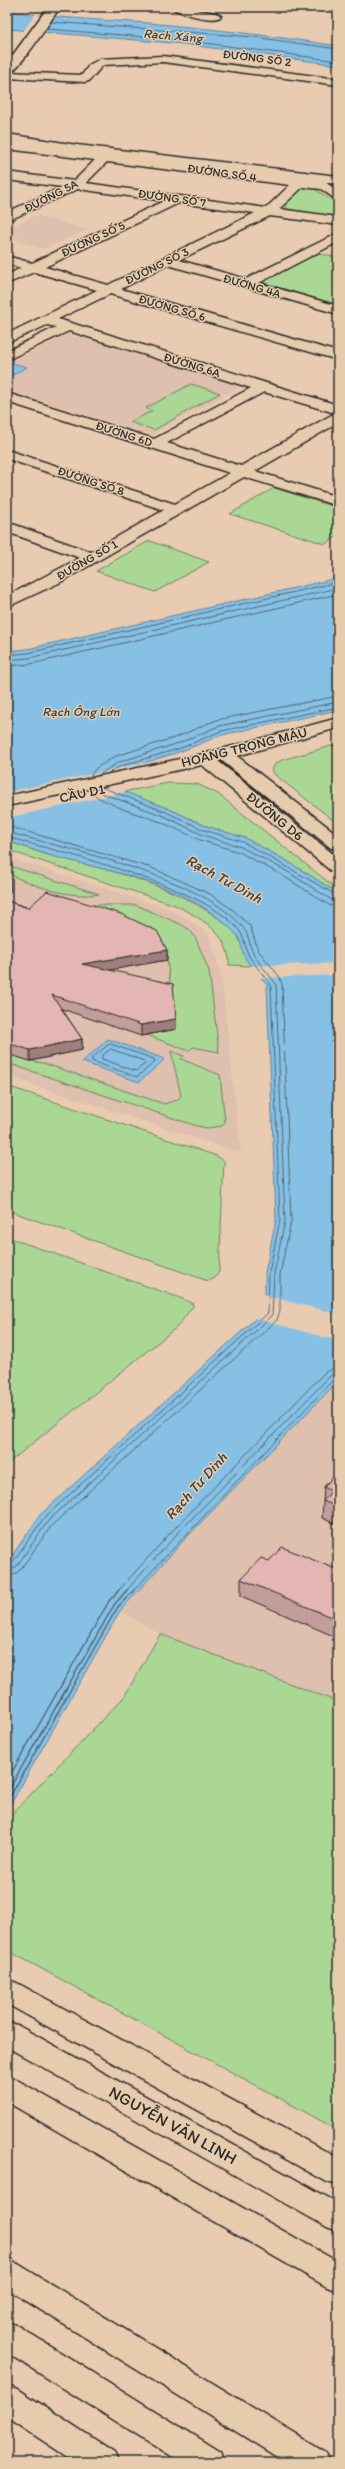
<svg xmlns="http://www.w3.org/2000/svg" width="345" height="2469" viewBox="0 0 345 2469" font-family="Itim,sans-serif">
  <rect width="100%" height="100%" fill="#e9cbb1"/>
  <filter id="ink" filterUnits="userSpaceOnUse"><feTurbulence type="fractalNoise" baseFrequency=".025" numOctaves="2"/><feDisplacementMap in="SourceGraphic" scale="8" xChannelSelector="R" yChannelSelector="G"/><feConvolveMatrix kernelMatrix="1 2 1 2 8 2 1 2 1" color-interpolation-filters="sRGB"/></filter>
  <g filter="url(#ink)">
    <path fill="#dfbfad" d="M 37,215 L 87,230 L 44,249 L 15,240 L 19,238 L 7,235 L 7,228 Z
      M 68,334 L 242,386 L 151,435 L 7,390 L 7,364 Z
      M 7,857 L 163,907 L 183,916 L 209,935 L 221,974 L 241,1153 L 7,1076 Z
      M 338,1381 L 338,1702 L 160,1634 L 120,1611 L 184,1540 Z"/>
    <path fill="#abd795" stroke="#6b8160" d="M 311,187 L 338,204 L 338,217 L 287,209 L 284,203 L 302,188 Z
      M 314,254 L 328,255 L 338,259 L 338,305 L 261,282 Z
      M 191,384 L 220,393 L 154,430 L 130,422 L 152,411 L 146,408 Z
      M 274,488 L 338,508 L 338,536 L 325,544 L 230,514 Z
      M 149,541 L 150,541 L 209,562 L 155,592 L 96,571 Z
      M 338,744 L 338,823 L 337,823 L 275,775 L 272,770 L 275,764 L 282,760 Z
      M 168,783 L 197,784 L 218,794 L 338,890 L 338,893 L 287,861 L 245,838 L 206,826 L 167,808 L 123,792 Z
      M 7,841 C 23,846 39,853 56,857 C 112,871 167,883 215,916 C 222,921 233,928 238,936 C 244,946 244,956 251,966 L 229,965 C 230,933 199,917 175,905 L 7,850 Z
      M 7,865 L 99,894 C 69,899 34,886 7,873 Z
      M 59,905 L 136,905 L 180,924 L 190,930 L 196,939 L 209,971 L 219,1052 L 193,1047 L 189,1051 L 147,1035 L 176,1029 L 167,960 L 157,942 Z
      M 171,1051 L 184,1056 L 181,1059 L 220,1075 L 225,1123 L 222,1126 L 207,1128 L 197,1126 L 7,1063 L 7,1053 L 30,1061 L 43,1063 L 164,1104 L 177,1100 L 181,1096 Z
      M 7,1086 L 217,1156 L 224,1161 L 219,1272 L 215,1278 L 208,1281 L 7,1210 Z
      M 7,1237 L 183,1299 L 193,1304 L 193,1306 L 177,1327 L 7,1464 Z
      M 160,1634 L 338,1702 L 338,2130 L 7,1950 L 7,1819 L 124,1697 Z"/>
    <path fill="#86c0e5" stroke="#62849b" d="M 7,11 C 54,18 101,20 149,23 C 212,29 275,36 338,46 L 338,65 L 183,44 L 7,29 Z
      M 12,363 L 27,367 L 7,378 L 7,365 Z
      M 338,578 L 338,710 L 222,735 L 182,751 L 122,770 L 104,784 L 167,808 L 206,826 L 245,838 L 287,861 L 338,893 L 338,1381 L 184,1540 L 120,1611 L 12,1802 L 7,1807 L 7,1563 L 40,1515 L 265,1310 L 265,1273 L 276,1220 L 267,985 C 260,976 249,966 244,956 C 241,949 241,939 236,934 C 190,885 118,873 56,857 C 40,853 23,846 7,841 L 7,651 L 27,649 Z
      M 108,1039 L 165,1059 L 139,1082 L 82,1062 Z"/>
    <path fill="#e9cbb1" d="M 36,13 L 55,16 L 41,35 L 22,33 Z
      M 148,762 L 123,772 L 106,783 L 126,792 L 7,818 L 7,792 Z
      M 338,963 L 338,975 L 259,978 L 249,966 Z
      M 263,1295 L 338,1314 L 338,1341 L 254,1318 L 263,1309 Z"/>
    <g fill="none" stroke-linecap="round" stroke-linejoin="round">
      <path stroke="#4f6775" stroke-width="1" d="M 51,22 L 254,37 L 338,49
        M 46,29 L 183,40 L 338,61
        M 7,655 L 28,653 L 338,582
        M 7,660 L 29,658 L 338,588
        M 7,666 L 31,664 L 338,594
        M 108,773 L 121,766 L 181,748 L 221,731 L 338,707
        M 97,776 L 119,762 L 179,743 L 219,726 L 338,702
        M 90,777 L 96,768 L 116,756 L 177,737 L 216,720 L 338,696
        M 101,787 L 166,812 L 204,830 L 243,842 L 338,896
        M 96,788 L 101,793 L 164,816 L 203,835 L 241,847 L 283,869 L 332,900 L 338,901
        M 90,790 L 97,797 L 125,810 L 161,822 L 200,840 L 239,852 L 280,874 L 329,905 L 338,907
        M 7,826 L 152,868 L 210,894 L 233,910 L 250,926 L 258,950 L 279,976 L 282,984 L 291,1221 L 280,1274 L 280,1310 L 277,1320 L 52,1525 L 20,1570 L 14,1575 L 7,1576
        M 7,832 C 69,850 206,878 244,929 C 249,935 249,945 253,952 C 258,963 269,974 276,984 L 285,1221 L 274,1274 L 272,1316 L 48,1521 L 16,1567 L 7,1570
        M 7,837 C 59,852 213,888 241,933 C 245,940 245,949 249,956 C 255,966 264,975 271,985 L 280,1220 L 269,1273 L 268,1313 L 44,1518 L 12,1563 L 7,1565
        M 110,1044 L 154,1059 L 155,1062 L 137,1077 L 92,1061 L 92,1058 Z
        M 111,1049 L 144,1061 L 146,1063 L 136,1071 L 102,1059 L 102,1056 Z
        M 118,1591 L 173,1530 L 325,1372 L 338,1367
        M 126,1591 L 177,1534 L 330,1376 L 338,1373
        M 133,1591 L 333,1380 L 338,1378"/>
      <path stroke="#4f6775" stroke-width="1.5" d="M 7,1781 L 109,1601 L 119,1590
        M 7,1793 L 114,1605 L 127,1590
        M 7,1802 L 117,1608 L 134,1590"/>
      <g stroke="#2b2b2b" stroke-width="3">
        <path id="street" d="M 171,7 L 196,7 L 197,10 L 216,13 L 221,16 C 215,24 175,12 171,7 Z
          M 163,56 L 338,79 L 338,85 L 163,62 L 103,65 L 89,81 L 85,82 L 7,78 L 7,72 L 82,75 L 89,65 L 100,59 Z
          M 7,141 L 102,154 L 109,149 L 113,150 L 114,155 L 325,182 L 338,191 L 338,201 L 321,189 L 303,187 L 279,209 L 338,217 L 338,225 L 270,216 L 179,260 L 246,279 L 338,233 L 338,242 L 259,283 L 338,306 L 338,314 L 168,265 L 121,289 L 338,352 L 338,360 L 110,294 L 58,319 L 338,405 L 338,423 L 255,471 L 338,497 L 338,506 L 244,477 L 59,583 L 7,607 L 7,596 L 80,558 L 7,532 L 7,522 L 91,552 L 164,510 L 7,459 L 7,450 L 175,504 L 230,473 L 7,402 L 7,393 L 154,439 L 251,388 L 69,331 L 7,360 L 7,351 L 56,327 L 47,325 L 7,343 L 7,334 L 97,290 L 34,272 L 7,284 L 7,275 L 21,268 L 7,264 L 7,256 L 32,263 L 164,201 L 78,189 L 7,221 L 7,212 L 62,187 L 7,180 L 7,172 L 74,181 L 95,160 L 7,149 ZM 107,162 L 290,185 L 266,208 L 86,183 ZM 179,203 L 255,213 L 108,285 L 45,267 ZM 264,392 L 335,413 L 241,466 L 167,443 Z"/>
      </g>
      <g stroke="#2b2b2b" stroke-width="3">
        <path id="secondary" d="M 7,134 L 77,145 L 338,176 L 338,184 L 77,153 L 7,142 Z
          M 338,718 L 338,728 L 237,756 L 338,835 L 338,850 L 331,848 L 221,760 L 218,761 L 338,858 L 338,873 L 331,871 L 202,765 L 7,806 L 7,796 L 203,754 Z"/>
      </g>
      <g stroke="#2b2b2b" stroke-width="3">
        <path id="primary" d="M 48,7 L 60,7 C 51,20 19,71 7,75 L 7,63 Z
          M 7,1980 L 17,1983 L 338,2158 L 338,2185 L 327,2182 L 7,2004 Z
          M 7,2385 L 18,2389 L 114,2452 L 118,2462 L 75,2462 L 7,2417 Z"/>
      </g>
      <g stroke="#2b2b2b" stroke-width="3">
        <path id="highway" d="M 7,2022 L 17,2025 L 338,2203 L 338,2231 L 327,2227 L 7,2047 Z
          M 7,2076 L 17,2080 L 338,2262 L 338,2291 L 327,2287 L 7,2102 Z
          M 7,2260 L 18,2264 L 325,2452 L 329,2462 L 285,2462 L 7,2289 Z
          M 7,2322 L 18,2326 L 221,2452 L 225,2462 L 181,2462 L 7,2353 Z"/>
      </g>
      <use href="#street" fill="#e6ccad" fill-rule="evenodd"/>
      <use href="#secondary" fill="#e6ccad" fill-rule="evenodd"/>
      <use href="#primary" fill="#e6ccad" fill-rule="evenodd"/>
      <use href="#highway" fill="#e6ccad" fill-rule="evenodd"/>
    </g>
    <path fill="#c39d9a" stroke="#2b2b2b" d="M 7,901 L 167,950 L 167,960 L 109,970 L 176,1029 L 141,1036 L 62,1009 L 82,1039 L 82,1050 L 30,1061 L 7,1054 Z
      M 338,1471 L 338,1525 L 322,1518 L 324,1487 Z
      M 269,1561 L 338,1570 L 338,1638 L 241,1596 L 241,1579 Z"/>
    <path fill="#9f7f7d" stroke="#2b2b2b" d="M 9,141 L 10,151 L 7,154 L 7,144 Z
      M 10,880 L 11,891 L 7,895 L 7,884 Z
      M 167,950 L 167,960 L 82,975 L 82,964 Z
      M 176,1019 L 176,1029 L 141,1036 L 141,1025 Z
      M 82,1039 L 82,1050 L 30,1061 L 30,1050 Z"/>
    <path fill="#e3b6b3" stroke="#2b2b2b" d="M 7,879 L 10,880 L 7,884 Z
      M 47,891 L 121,914 L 157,931 L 167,950 L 82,964 L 173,984 L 176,1019 L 141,1025 L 52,995 L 82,1039 L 30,1050 L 7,1043 L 7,901 L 28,908 Z
      M 338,1471 L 338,1507 L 323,1501 L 332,1491 L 324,1487 Z
      M 282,1547 L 338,1570 L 338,1620 L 241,1579 L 261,1558 L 269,1561 Z"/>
  </g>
  <g text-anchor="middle" stroke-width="3" stroke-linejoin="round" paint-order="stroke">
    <g font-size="12" fill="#2b2b2b" stroke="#e6ccad">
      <text transform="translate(257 58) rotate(7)" y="4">ĐƯỜNG SỐ 2</text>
      <text transform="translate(222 173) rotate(8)" y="4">ĐƯỜNG SỐ 4</text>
      <text transform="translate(51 196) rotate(-27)" y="4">ĐƯỜNG 5A</text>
      <text transform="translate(172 198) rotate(8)" y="4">ĐƯỜNG SỐ 7</text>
      <text transform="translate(93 239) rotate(-25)" y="4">ĐƯỜNG SỐ 5</text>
      <text transform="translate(157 266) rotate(-26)" y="4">ĐƯỜNG SỐ 3</text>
      <text transform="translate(252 286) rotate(16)" y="4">ĐƯỜNG 4A</text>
      <text transform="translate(172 308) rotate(16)" y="4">ĐƯỜNG SỐ 6</text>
      <text transform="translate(192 365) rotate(17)" y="4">ĐƯỜNG 6A</text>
      <text transform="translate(124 434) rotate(18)" y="4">ĐƯỜNG 6D</text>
      <text transform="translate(91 481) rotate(18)" y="4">ĐƯỜNG SỐ 8</text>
      <text transform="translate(87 560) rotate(-30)" y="4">ĐƯỜNG SỐ 1</text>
    </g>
    <g font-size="13" font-style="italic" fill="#394147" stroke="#e6ccad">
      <text transform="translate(173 35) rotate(5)" y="5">Rạch Xáng</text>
      <text x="81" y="716">Rạch Ông Lớn</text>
    </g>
    <g font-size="14" fill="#2b2b2b" stroke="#e6ccad">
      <text transform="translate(244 747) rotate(-14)" y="5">HOÀNG TRỌNG MẬU</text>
      <text transform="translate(82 793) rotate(-12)" y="5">CẦU D1</text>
      <text transform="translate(275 816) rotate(39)" y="5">ĐƯỜNG D6</text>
    </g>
    <g font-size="15" font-style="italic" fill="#394147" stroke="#e6ccad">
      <text transform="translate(224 879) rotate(29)" y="5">Rạch Tư Dinh</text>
      <text transform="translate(196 1486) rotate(-48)" y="5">Rạch Tư Dinh</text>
    </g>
    <g font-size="17" fill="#2b2b2b" stroke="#e6ccad">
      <text transform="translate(173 2125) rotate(29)" y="6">NGUYỄN VĂN LINH</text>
    </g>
  </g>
  <rect width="345" height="2469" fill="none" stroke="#e6ccad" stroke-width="24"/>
  <rect x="12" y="12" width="321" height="2445" fill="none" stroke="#2b2b2b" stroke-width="1.5" filter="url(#ink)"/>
</svg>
